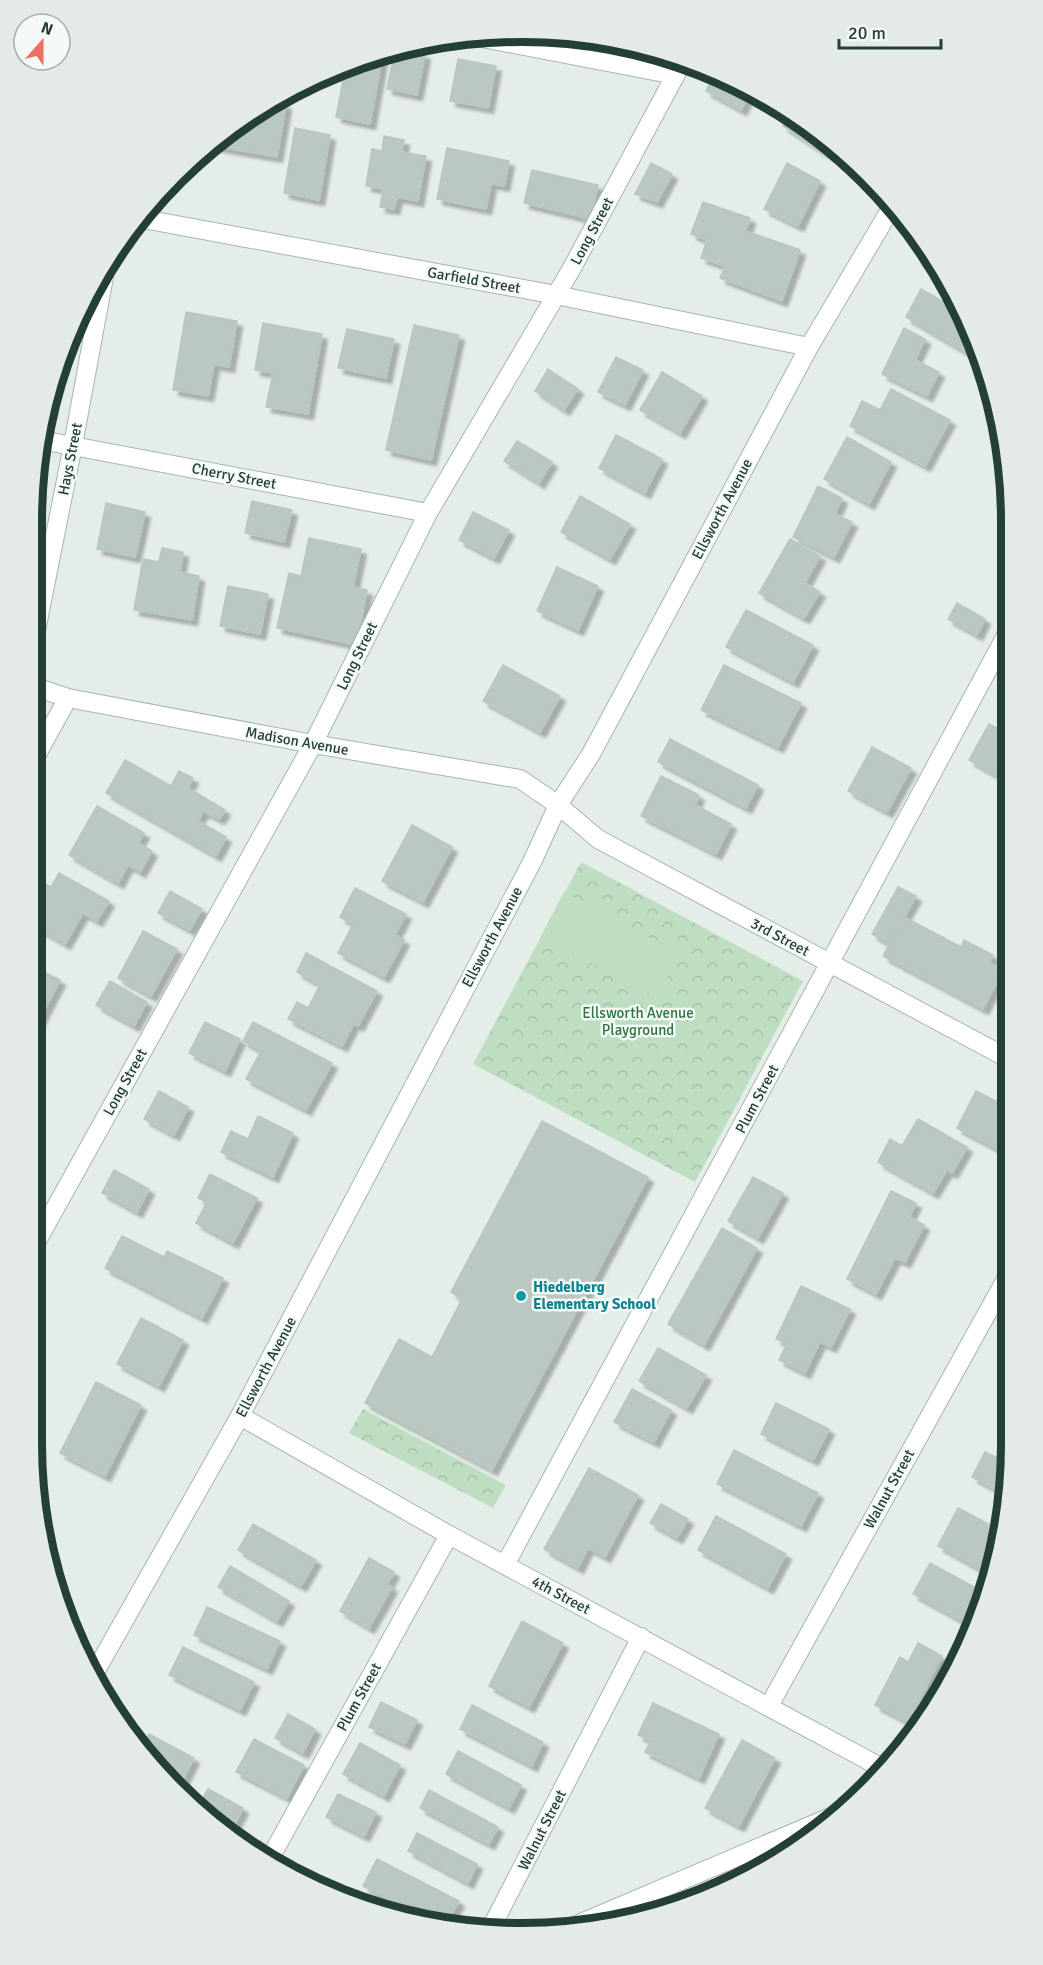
<svg xmlns="http://www.w3.org/2000/svg" width="1043" height="1965" viewBox="0 0 1043 1965" font-family="Signika,sans-serif">
  <defs>
    <pattern id="park-crowns" width="20" height="18" patternUnits="userSpaceOnUse" patternTransform="scale(1.5)"><rect width="20" height="18" fill="#bedec2"/><path d="M2 6a3 3 0 1 1 6 0M12 15a3 3 0 1 1 6 0" fill="none" stroke="#a3c0a7"/></pattern>
    <filter id="shadow"><feDropShadow dx="5.5" dy="5.5" stdDeviation="1.5" flood-color="#0004"/></filter>
  </defs>
  <rect width="100%" height="100%" fill="#e4ede8"/>
  <path fill="url(#park-crowns)" d="M 581,862 L 803,981 L 695,1182 L 473,1064 Z
    M 363,1409 L 506,1485 L 493,1508 L 349,1433 Z"/>
  <path fill="#bedec2" d="M 564,892 L 680,954 L 656,997 L 541,936 Z"/>
  <path fill="#bac8c1" stroke="#b7c7be" stroke-width="1.5" filter="url(#shadow)" d="M 401,49 L 425,54 L 417,95 L 387,89 L 395,50 Z
    M 383,53 L 370,124 L 336,117 L 346,65 L 364,57 Z
    M 458,59 L 496,66 L 488,108 L 450,101 Z
    M 715,73 L 739,82 L 751,91 L 741,110 L 706,91 Z
    M 715,73 L 739,82 L 751,91 L 741,110 L 706,91 Z
    M 270,102 L 286,104 L 277,157 L 209,145 Z
    M 789,116 L 835,147 L 829,156 L 783,126 Z
    M 295,128 L 330,135 L 319,200 L 284,193 Z
    M 384,136 L 404,140 L 402,152 L 426,156 L 418,201 L 397,197 L 394,209 L 380,207 L 383,189 L 366,186 L 372,149 L 382,151 Z
    M 447,148 L 509,161 L 504,186 L 491,183 L 486,209 L 437,199 Z
    M 651,163 L 672,174 L 657,202 L 635,194 Z
    M 787,163 L 820,181 L 798,226 L 764,209 Z
    M 532,170 L 598,185 L 590,219 L 524,203 Z
    M 703,202 L 750,218 L 746,231 L 800,250 L 782,301 L 720,278 L 725,266 L 701,258 L 707,240 L 691,234 Z
    M 921,289 L 961,312 L 974,334 L 979,352 L 976,358 L 906,317 Z
    M 186,312 L 237,321 L 229,367 L 214,364 L 208,396 L 173,390 Z
    M 263,323 L 322,334 L 308,414 L 266,407 L 273,373 L 255,370 Z
    M 414,325 L 459,335 L 431,460 L 386,450 Z
    M 904,328 L 925,339 L 915,360 L 939,372 L 927,396 L 882,374 Z
    M 347,329 L 394,339 L 386,378 L 338,368 Z
    M 616,357 L 643,370 L 625,405 L 598,392 Z
    M 548,369 L 578,389 L 564,410 L 535,391 Z
    M 662,372 L 702,396 L 680,433 L 640,410 Z
    M 891,389 L 950,420 L 925,466 L 850,426 L 862,401 L 880,410 Z
    M 616,435 L 662,459 L 645,493 L 599,468 Z
    M 847,437 L 891,462 L 869,504 L 824,479 Z
    M 517,441 L 552,462 L 539,483 L 504,461 Z
    M 818,486 L 842,498 L 835,514 L 852,522 L 834,557 L 793,537 Z
    M 580,496 L 630,524 L 610,559 L 561,532 Z
    M 252,501 L 292,510 L 284,542 L 245,533 Z
    M 106,503 L 145,512 L 135,557 L 97,549 Z
    M 473,512 L 509,530 L 494,558 L 459,540 Z
    M 309,538 L 361,549 L 353,587 L 367,590 L 356,645 L 277,628 L 289,573 L 301,576 Z
    M 790,539 L 820,556 L 805,583 L 820,592 L 804,618 L 759,593 Z
    M 162,548 L 183,552 L 180,572 L 199,576 L 192,620 L 134,610 L 143,559 L 159,562 Z
    M 557,567 L 598,586 L 578,630 L 537,611 Z
    M 228,586 L 268,594 L 260,634 L 220,626 Z
    M 957,603 L 985,619 L 977,635 L 948,619 Z
    M 746,610 L 813,645 L 793,682 L 726,647 Z
    M 503,665 L 560,696 L 540,732 L 483,701 Z
    M 724,665 L 801,703 L 778,747 L 701,710 Z
    M 989,724 L 1008,734 L 1008,782 L 969,760 Z
    M 670,739 L 758,785 L 746,808 L 658,762 Z
    M 872,747 L 911,768 L 887,812 L 848,791 Z
    M 125,760 L 171,786 L 179,771 L 193,778 L 188,788 L 225,810 L 219,819 L 203,811 L 198,821 L 226,837 L 216,856 L 106,793 Z
    M 661,776 L 699,795 L 695,805 L 731,824 L 716,854 L 641,816 Z
    M 97,806 L 144,833 L 138,843 L 152,851 L 140,872 L 128,865 L 118,883 L 69,855 Z
    M 412,825 L 452,847 L 423,902 L 382,881 Z
    M 59,873 L 109,901 L 97,921 L 83,913 L 65,944 L 32,925 L 43,905 L 34,900 L 44,883 L 51,887 Z
    M 898,887 L 916,896 L 889,944 L 872,934 Z
    M 355,888 L 406,914 L 395,935 L 404,940 L 384,977 L 338,953 L 353,924 L 340,917 Z
    M 170,891 L 202,909 L 190,930 L 158,913 Z
    M 904,917 L 961,947 L 964,940 L 993,955 L 989,963 L 1003,970 L 983,1009 L 883,956 Z
    M 143,931 L 177,949 L 151,996 L 118,978 Z
    M 306,953 L 377,991 L 358,1026 L 354,1023 L 342,1046 L 288,1019 L 297,1002 L 308,1008 L 320,985 L 297,972 Z
    M 32,966 L 60,980 L 34,1031 L 32,1030 Z
    M 110,981 L 147,1002 L 134,1026 L 96,1005 Z
    M 205,1022 L 240,1039 L 225,1071 L 189,1053 Z
    M 253,1022 L 332,1063 L 306,1110 L 246,1079 L 261,1051 L 243,1041 Z
    M 159,1091 L 188,1107 L 174,1135 L 144,1119 Z
    M 976,1091 L 1009,1108 L 1009,1155 L 957,1128 Z
    M 258,1116 L 293,1133 L 273,1177 L 221,1152 L 231,1131 L 248,1139 Z
    M 918,1119 L 967,1147 L 952,1173 L 947,1170 L 933,1193 L 878,1162 L 890,1139 L 902,1146 Z
    M 542,1121 L 648,1177 L 492,1470 L 365,1403 L 399,1339 L 432,1357 L 462,1299 L 451,1292 Z
    M 114,1170 L 149,1189 L 137,1212 L 102,1193 Z
    M 210,1174 L 257,1198 L 233,1243 L 196,1223 L 207,1202 L 198,1198 Z
    M 753,1177 L 783,1193 L 758,1238 L 728,1221 Z
    M 891,1191 L 916,1203 L 909,1217 L 924,1225 L 905,1262 L 895,1258 L 876,1294 L 847,1279 Z
    M 722,1228 L 757,1248 L 704,1345 L 668,1324 Z
    M 122,1236 L 164,1257 L 167,1251 L 223,1278 L 202,1318 L 105,1268 Z
    M 801,1286 L 850,1309 L 831,1347 L 820,1342 L 805,1373 L 779,1360 L 787,1344 L 776,1339 Z
    M 141,1318 L 183,1340 L 159,1386 L 117,1364 Z
    M 658,1348 L 706,1375 L 687,1408 L 639,1381 Z
    M 96,1382 L 141,1405 L 105,1476 L 60,1453 Z
    M 632,1389 L 671,1410 L 654,1442 L 614,1422 Z
    M 776,1403 L 829,1429 L 813,1460 L 761,1434 Z
    M 734,1450 L 818,1493 L 801,1526 L 717,1484 Z
    M 985,1452 L 1010,1464 L 1007,1495 L 972,1477 Z
    M 589,1468 L 638,1495 L 605,1557 L 588,1548 L 578,1568 L 544,1549 Z
    M 661,1504 L 688,1519 L 677,1538 L 650,1523 Z
    M 958,1508 L 1001,1531 L 993,1576 L 938,1546 Z
    M 716,1516 L 786,1554 L 768,1588 L 698,1550 Z
    M 253,1524 L 316,1560 L 301,1586 L 238,1550 Z
    M 369,1558 L 394,1572 L 387,1585 L 392,1587 L 369,1628 L 340,1611 Z
    M 930,1563 L 985,1593 L 968,1624 L 913,1594 Z
    M 230,1566 L 289,1601 L 277,1621 L 218,1587 Z
    M 207,1607 L 280,1641 L 267,1669 L 194,1635 Z
    M 522,1621 L 563,1643 L 529,1707 L 489,1686 Z
    M 918,1643 L 942,1656 L 908,1722 L 875,1705 L 900,1657 L 908,1662 Z
    M 183,1647 L 254,1682 L 240,1710 L 169,1675 Z
    M 381,1702 L 417,1720 L 405,1744 L 369,1727 Z
    M 653,1703 L 719,1734 L 699,1778 L 645,1752 L 651,1741 L 638,1735 Z
    M 472,1705 L 543,1742 L 532,1766 L 460,1729 Z
    M 288,1714 L 315,1729 L 303,1753 L 275,1738 Z
    M 149,1734 L 194,1758 L 180,1786 L 141,1750 Z
    M 254,1739 L 304,1765 L 287,1798 L 236,1772 Z
    M 742,1740 L 775,1758 L 739,1826 L 705,1808 Z
    M 360,1743 L 400,1765 L 384,1796 L 343,1774 Z
    M 458,1751 L 521,1785 L 509,1808 L 446,1774 Z
    M 208,1789 L 243,1808 L 230,1833 L 199,1804 Z
    M 429,1790 L 498,1827 L 489,1844 L 420,1808 Z
    M 338,1794 L 376,1812 L 364,1836 L 326,1817 Z
    M 417,1833 L 477,1864 L 468,1883 L 408,1851 Z
    M 377,1859 L 459,1901 L 447,1922 L 430,1920 L 363,1886 Z
    M 732,1882 L 709,1896 L 696,1899 Z"/>
  <g fill="none" stroke-linecap="round" stroke-linejoin="round">
    <g stroke="#a7b5ae" stroke-width="20">
      <path id="minor" d="M 467,35 L 675,75
        M 138,218 L 556,295 L 809,347
        M 41,440 L 428,513
        M 32,651 L 73,445 L 106,266
        M 32,686 L 68,698 L 313,744 L 520,779 L 558,805 L 598,839 L 1009,1059
        M 32,763 L 68,698
        M 32,1250 L 313,744 L 428,513 L 572,268 L 683,61
        M 240,1416 L 449,1535 L 884,1769
        M 505,1565 L 1008,632
        M 95,1672 L 240,1416 L 533,860 L 558,805 L 591,754 L 809,347 L 893,205
        M 769,1706 L 1010,1272
        M 269,1860 L 449,1535
        M 492,1926 L 641,1637
        M 567,1929 L 845,1811"/>
    </g>
    <use href="#minor" stroke="#fff" stroke-width="18"/>
  </g>
  <circle fill="#0f9aa8" stroke="#f5faf7" stroke-width="2" cx="521" cy="1296" r="6"/>
  <g text-anchor="middle" stroke-width="5" stroke-linejoin="round" paint-order="stroke">
    <g font-size="15" fill="#243f34" stroke="#f5faf7">
      <text transform="translate(592 231) rotate(-62)" y="5">Long Street</text>
      <text transform="translate(474 280) rotate(10)" y="5">Garfield Street</text>
      <text transform="translate(70 459) rotate(-79)" y="5">Hays Street</text>
      <text transform="translate(234 476) rotate(11)" y="5">Cherry Street</text>
      <text transform="translate(722 509) rotate(-62)" y="5">Ellsworth Avenue</text>
      <text transform="translate(357 656) rotate(-64)" y="5">Long Street</text>
      <text transform="translate(297 741) rotate(10)" y="5">Madison Avenue</text>
      <text transform="translate(492 937) rotate(-62)" y="5">Ellsworth Avenue</text>
      <text transform="translate(780 937) rotate(28)" y="5">3rd Street</text>
      <text transform="translate(125 1082) rotate(-61)" y="5">Long Street</text>
      <text transform="translate(757 1099) rotate(-62)" y="5">Plum Street</text>
      <text transform="translate(266 1367) rotate(-62)" y="5">Ellsworth Avenue</text>
      <text transform="translate(889 1489) rotate(-61)" y="5">Walnut Street</text>
      <text transform="translate(561 1595) rotate(28)" y="5">4th Street</text>
      <text transform="translate(359 1697) rotate(-61)" y="5">Plum Street</text>
      <text transform="translate(542 1830) rotate(-63)" y="5">Walnut Street</text>
    </g>
    <g font-size="15" fill="#2f7540" stroke="#f5faf7">
      <text x="638" y="1018">Ellsworth Avenue<tspan x="638" dy="17">Playground</tspan></text>
    </g>
    <g font-size="15" font-weight="bold" fill="#0d838f" stroke="#f5faf7" text-anchor="start">
      <text x="533" y="1292">Hiedelberg<tspan x="533" dy="17">Elementary School</tspan></text>
    </g>
  </g>
  <path d="M0 0H1043V1965H0ZM521 42H522A479 479 0 0 1 1001 521V1444A479 479 0 0 1 522 1923H521A479 479 0 0 1 42 1444V521A479 479 0 0 1 521 42Z" fill="#e4ebe7" fill-rule="evenodd"/>
  <path fill="none" stroke="#243f34" stroke-width="8" d="M521 42H522A479 479 0 0 1 1001 521V1444A479 479 0 0 1 522 1923H521A479 479 0 0 1 42 1444V521A479 479 0 0 1 521 42Z"/>
  <g transform="translate(42 42) rotate(21)"><circle r="28" fill="#f5faf7" stroke="#a1afa9" stroke-width="1.5"/>
  <path d="M0-4.5L10 22L0 15L-10 22Z" fill="#ee7062"/>
  <text y="-9" font-size="16" font-weight="bold" text-anchor="middle" fill="#243f34">N</text>
  </g>
  <path d="M839 39v9h102v-9" fill="none" stroke="#243f34" stroke-width="3"/>
  <text x="848" y="39" font-size="18" fill="#243f34" stroke="#f5faf7" stroke-width="4.5" paint-order="stroke">20 m</text>
</svg>
